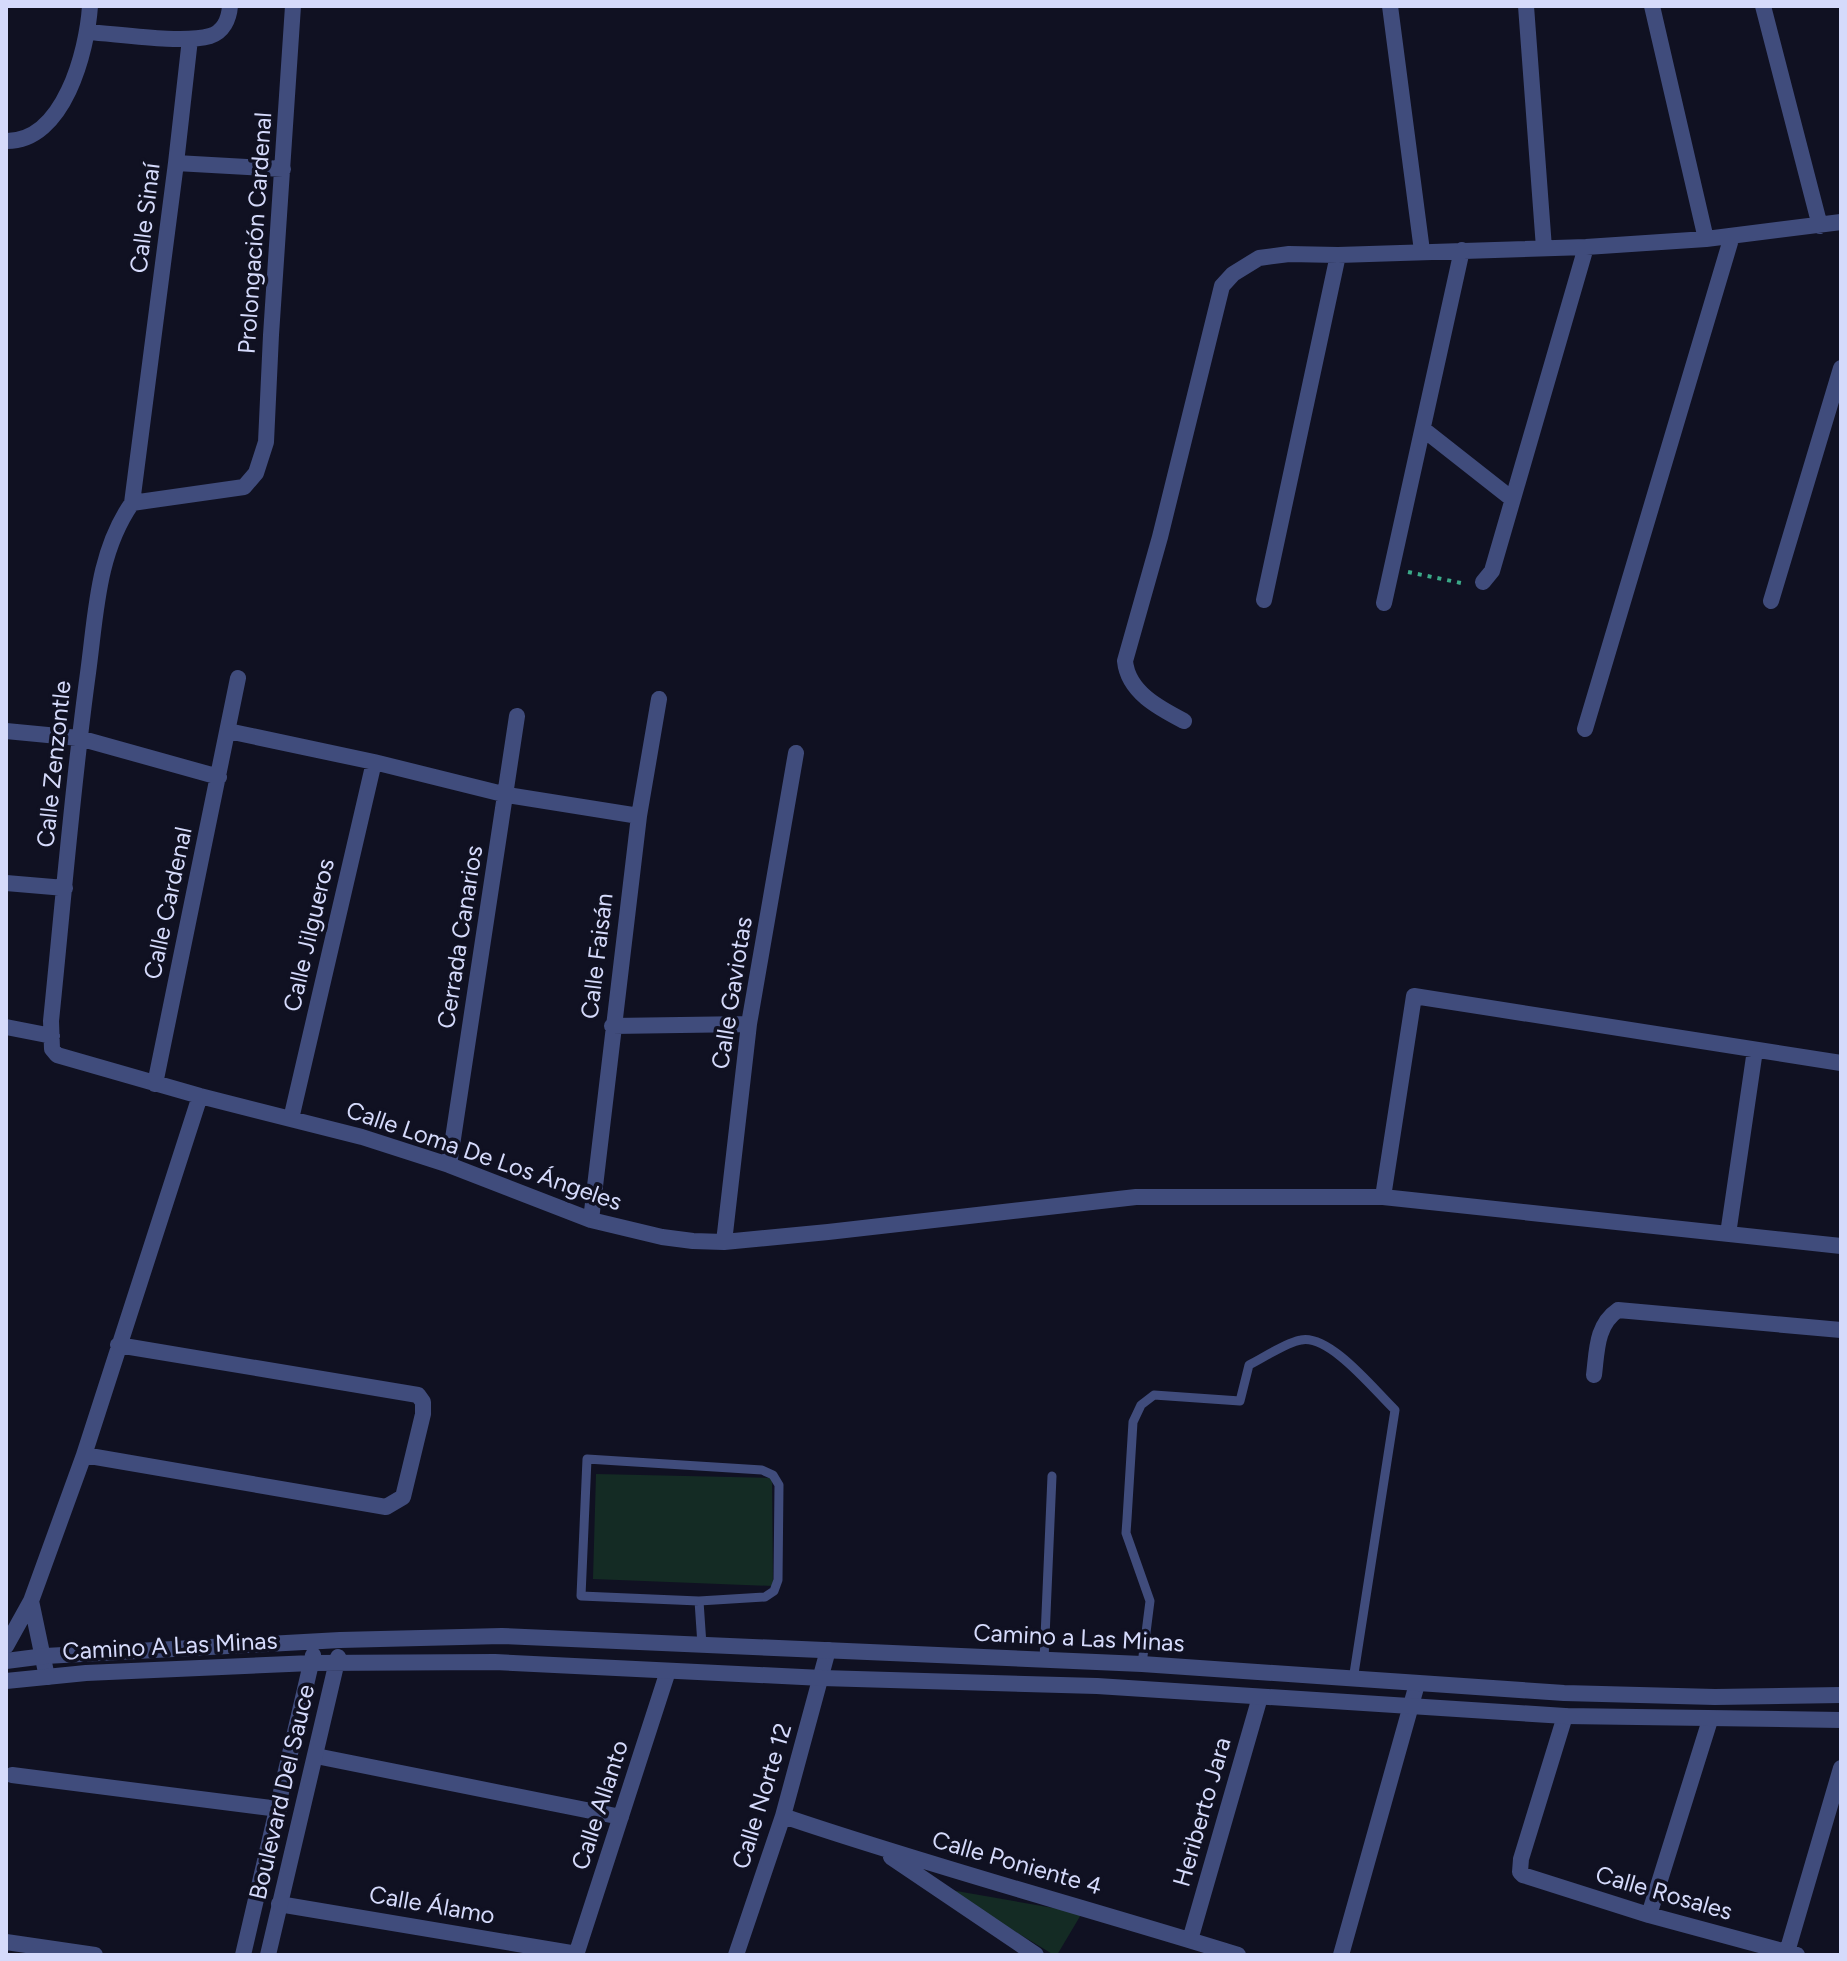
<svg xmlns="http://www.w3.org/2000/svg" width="1847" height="1961" viewBox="0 0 1847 1961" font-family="Figtree,sans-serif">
  <rect width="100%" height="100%" fill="#101122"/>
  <path fill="#142b24" d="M 596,1474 L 772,1478 L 773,1586 L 593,1579 Z
    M 945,1889 L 1082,1913 L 1057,1955 L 1054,1955 Z"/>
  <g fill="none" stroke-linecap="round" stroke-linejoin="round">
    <path stroke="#3ba988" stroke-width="4" stroke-dasharray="4 6" stroke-linecap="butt" d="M 1408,572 L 1466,584"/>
    <path stroke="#404c7c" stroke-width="9" d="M 699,1601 L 765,1597 L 774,1591 L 778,1580 L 779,1485 L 773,1475 L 762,1470 L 587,1459 L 581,1596 L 699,1601 L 702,1645
      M 1044,1660 L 1052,1476
      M 1142,1664 L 1150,1601 L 1126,1533 L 1127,1519 L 1133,1422 L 1141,1405 L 1154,1395 L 1240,1401 L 1249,1365 C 1263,1358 1287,1342 1301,1340 C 1330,1334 1375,1391 1395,1410 L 1353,1680"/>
    <path stroke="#404c7c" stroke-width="16" d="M 1390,6 L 1422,251
      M 1526,6 L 1544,248
      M 1652,6 L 1706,239
      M 1763,6 L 1820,226
      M 88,32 C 119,34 182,44 210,36 C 223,32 229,19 230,6
      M 190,39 L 176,163 L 132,503 C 97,553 96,615 88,673 C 72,789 63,905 51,1021 L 52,1049 L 57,1055 L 200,1096 L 362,1137 L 449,1165 L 591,1220 L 662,1237 L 693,1241 L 724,1242 L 828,1232 L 1136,1197 L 1383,1197 L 1841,1246
      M 6,141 C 64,142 87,51 90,6
      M 176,163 L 283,169
      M 1423,429 L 1512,499
      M 132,503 L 244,487 L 256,473 L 266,442 L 271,335 L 293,6
      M 1483,582 L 1492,571 L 1586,247
      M 1264,600 L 1338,255
      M 1771,601 L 1841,368
      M 1384,603 L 1462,250
      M 1184,721 C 1159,708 1128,692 1125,661 L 1160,537 L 1222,286 L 1233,274 L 1259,258 L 1289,254 L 1338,255 L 1586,247 L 1706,239 L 1841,222
      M 1585,729 L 1732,236
      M 6,731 L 79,738 L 219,777
      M 228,731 L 374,762 L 507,795 L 639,816
      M 6,883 L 65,888
      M 612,1026 L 749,1024
      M 6,1027 L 52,1036
      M 155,1084 L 238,678
      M 291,1119 L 374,762
      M 449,1165 L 517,716
      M 1383,1197 L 1414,996 L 1841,1063
      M 591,1220 L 639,816 L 659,699
      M 1728,1234 L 1755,1050
      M 724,1242 L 749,1024 L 796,753
      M 1594,1375 C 1597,1351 1596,1325 1618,1310 L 1841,1330
      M 84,1455 L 386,1507 L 403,1497 L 423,1414 L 423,1402 L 418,1395 L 118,1345
      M 31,1601 L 47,1677
      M 6,1646 L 31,1601 L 84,1455 L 200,1096
      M 1565,1716 L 1521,1859 L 1520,1872 L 1523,1875 L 1649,1915 L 1797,1955
      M 316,1756 L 621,1817
      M 12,1775 L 279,1809
      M 783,1816 C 933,1867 1087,1908 1238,1955
      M 891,1857 L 1036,1955
      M 279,1904 L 577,1954
      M 1649,1915 L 1710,1720
      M 1190,1940 L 1260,1697
      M 6,1942 L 95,1955
      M 1787,1952 L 1841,1768
      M 576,1955 L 668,1671
      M 736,1955 L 783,1816 L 828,1650
      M 1341,1955 L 1417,1684"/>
    <path stroke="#404c7c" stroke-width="16" d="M 6,1661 L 45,1656 L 340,1640 L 502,1636 L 1142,1664 L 1564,1693 L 1715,1697 L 1841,1695
      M 6,1681 L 86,1673 L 312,1663 L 495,1662 L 822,1678 L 1097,1686 L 1565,1716 L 1841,1720
      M 243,1955 L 313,1655
      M 268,1955 L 338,1657"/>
  </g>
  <g text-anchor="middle" stroke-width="7" stroke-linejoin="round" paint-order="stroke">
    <g font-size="24" fill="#d5dafb" stroke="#101122">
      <text transform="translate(145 218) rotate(-83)" y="8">Calle Sinaí</text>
      <text transform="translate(255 233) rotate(-86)" y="8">Prolongación Cardenal</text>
      <text transform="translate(54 764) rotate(-84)" y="8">Calle Zenzontle</text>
      <text transform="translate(168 903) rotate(-78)" y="8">Calle Cardenal</text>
      <text transform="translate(309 935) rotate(-77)" y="8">Calle Jilgueros</text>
      <text transform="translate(460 937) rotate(-81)" y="8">Cerrada Canarios</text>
      <text transform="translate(597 956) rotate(-83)" y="8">Calle Faisán</text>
      <text transform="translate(732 993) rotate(-81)" y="8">Calle Gaviotas</text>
      <text transform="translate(484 1156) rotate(19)" y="8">Calle Loma De Los Ángeles</text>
      <text transform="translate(1079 1638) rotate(3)" y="8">Camino a Las Minas</text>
      <text transform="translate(170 1646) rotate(-3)" y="8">Camino A Las Minas</text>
      <text transform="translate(282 1792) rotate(-77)" y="8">Boulevard Del Sauce</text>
      <text transform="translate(762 1796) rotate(-73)" y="8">Calle Norte 12</text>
      <text transform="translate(600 1805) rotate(-72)" y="8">Calle Allanto</text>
      <text transform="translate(1202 1812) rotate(-74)" y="8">Heriberto Jara</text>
      <text transform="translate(1017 1863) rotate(16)" y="8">Calle Poniente 4</text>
      <text transform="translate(1664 1893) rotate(16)" y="8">Calle Rosales</text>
      <text transform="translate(432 1905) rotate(10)" y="8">Calle Álamo</text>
    </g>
  </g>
  <rect width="1847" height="1961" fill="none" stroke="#d5dafb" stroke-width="16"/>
</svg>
